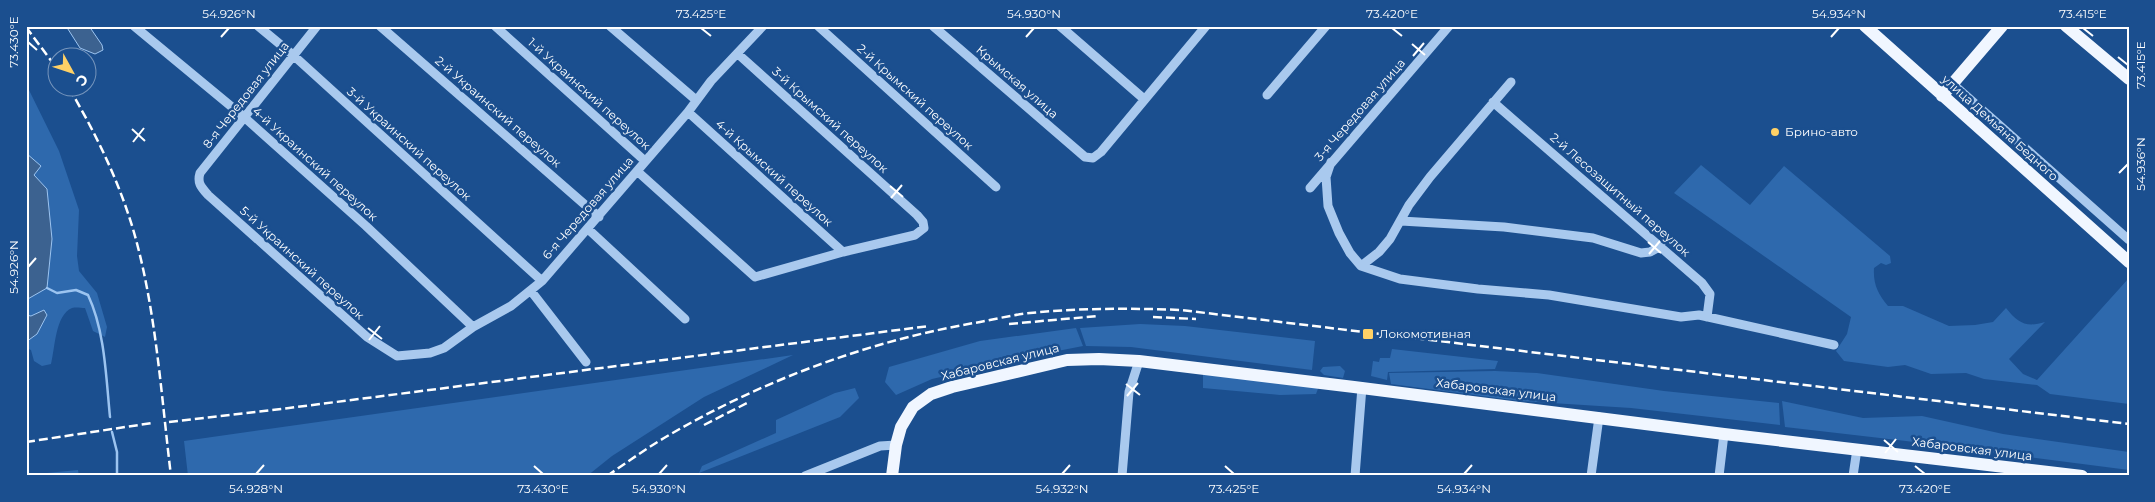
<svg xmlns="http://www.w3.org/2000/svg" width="2155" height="502" viewBox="0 0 2155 502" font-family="Montserrat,sans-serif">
  <rect width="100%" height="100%" fill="#1b4f8f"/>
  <path fill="#2e69ad" d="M 26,84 L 59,151 L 79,210 L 77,256 L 79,271 L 97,293 L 107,327 L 105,337 L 93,331 L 85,308 C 81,308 76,307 72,308 C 55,315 55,349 51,364 L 42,366 L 34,361 L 31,350 L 26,348 Z
    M 1701,165 L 1750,205 L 1784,166 L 1890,256 L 1891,263 L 1886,265 L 1881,263 L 1874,268 C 1873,284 1878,294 1888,306 L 1903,306 L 1949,326 L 1975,325 L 1993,322 L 2006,308 C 2018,323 2026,328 2045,322 L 2009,359 L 2023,374 L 2037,380 L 2129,278 L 2129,404 L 2050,394 L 2037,385 L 1984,379 L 1966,373 L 1931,374 L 1905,365 L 1888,367 L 1844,361 L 1836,351 L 1847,334 L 1851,317 L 1674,193 Z
    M 1140,324 L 1185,326 L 1315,341 L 1312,370 L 1131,347 L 1086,346 L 1080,328 Z
    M 1076,328 L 1083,346 L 1032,356 L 932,379 L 896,395 L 885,382 L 889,367 L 980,341 Z
    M 1392,349 L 1498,361 L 1495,369 L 1388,372 L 1387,380 L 1371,376 L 1373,361 L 1379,362 L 1380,358 L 1390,358 Z
    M 793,355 L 704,397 L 612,456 L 587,476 L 188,476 L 184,441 Z
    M 1340,366 L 1345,371 L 1343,378 L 1324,375 L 1320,371 L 1323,367 Z
    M 1495,371 L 1537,373 L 1664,391 L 1779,403 L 1780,425 L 1631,408 L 1520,401 L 1391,384 L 1389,373 Z
    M 1203,373 L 1319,386 L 1316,394 L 1280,395 L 1203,388 Z
    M 855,388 L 859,398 L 840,417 L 699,473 L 702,466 L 776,433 L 776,420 L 835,393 Z
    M 1782,401 L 1863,418 L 1922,416 L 2003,434 L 2129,452 L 2129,470 L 1906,441 L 1785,427 Z
    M 78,470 L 79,476 L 26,476 L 26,475 Z"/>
  <path fill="#3c6290" stroke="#9cc4f0" d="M 66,26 L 89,26 L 102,45 L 103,50 L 95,54 L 80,48 Z
    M 26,153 L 41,166 L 34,175 L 47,189 L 52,239 L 47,288 L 26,300 Z
    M 44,310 L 47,315 L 37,334 L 26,342 L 26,315 L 31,316 Z"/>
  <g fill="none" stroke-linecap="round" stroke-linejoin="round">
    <path stroke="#9cc4f0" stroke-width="2.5" d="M 47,288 L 57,293 L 76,290 L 88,295 C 105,331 106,377 110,417
      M 112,432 L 117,452 L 117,476"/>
    <path stroke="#a9c9ee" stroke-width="9" d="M 134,26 L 244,117 L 366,226 L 473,327
      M 258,26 L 293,55 L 542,281
      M 317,26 L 200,173 C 197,183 201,187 208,195 L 367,337 L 397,356 L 430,353 L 444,348 L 473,327 L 511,306 L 542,281 L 688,112 L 711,81 L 763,26
      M 380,26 L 599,217
      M 495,26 L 645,161
      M 610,26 L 696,100
      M 818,26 L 996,187
      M 933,26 L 1085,157 L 1093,158 L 1101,152 L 1206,26
      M 1060,26 L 1144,99
      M 1953,84 L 2129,240
      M 1267,95 L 1326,26
      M 1493,102 L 1702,283 L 1710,294 L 1707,317
      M 688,112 L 843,252
      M 1331,162 L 1326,177 L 1328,206 L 1339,233 L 1350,253 L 1361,266 L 1400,279 L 1478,289 L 1549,295 L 1681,317 L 1699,315 L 1834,345
      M 637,171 L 755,277 L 843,252 L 915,235 L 924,228 L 923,222 L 917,215 L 738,54
      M 1310,188 L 1449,26
      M 1401,221 L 1504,227 L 1593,238 L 1641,253 L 1650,252 L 1661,246
      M 588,229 L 685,319
      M 1361,266 L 1379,252 L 1390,239 L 1409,205 L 1430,177 L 1511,82
      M 531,291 L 586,362
      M 805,476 L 880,446 L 896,445
      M 1122,476 L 1129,392 L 1139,361
      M 1355,476 L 1362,387
      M 1591,476 L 1599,417
      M 1719,476 L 1724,434
      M 1853,476 L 1857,449"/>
    <path stroke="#f0f6ff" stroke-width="12" d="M 1865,26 L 2129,262
      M 2066,26 L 2129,79
      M 1942,96 L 2002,26
      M 892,476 L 896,445 L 901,427 L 913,407 L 931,394 L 952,387 L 1067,360 L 1099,359 L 1139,361 L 1354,387 L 1724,434 L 2082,476"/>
    <path stroke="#fff" stroke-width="2.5" stroke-dasharray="9 4" stroke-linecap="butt" d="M 26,27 L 58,70
      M 69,88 C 95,132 118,179 133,229 C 156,308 161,394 171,476
      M 1153,317 L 1196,319
      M 1009,324 L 1098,316
      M 169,422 L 289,408 L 929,326
      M 704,425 L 749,402
      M 26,442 L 152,423
      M 607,476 C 626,463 644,450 664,438 C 759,382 865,342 974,323 C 992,320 1011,315 1030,313 C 1080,308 1130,308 1181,310 L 2129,424"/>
  </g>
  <path fill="none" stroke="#fff" stroke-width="2" d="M 701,28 L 711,36M 1392,28 L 1402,36M 2083,28 L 2093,36M 221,37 L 229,28M 1026,37 L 1034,28M 1831,37 L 1839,28M 28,42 L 37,50M 1412,44 L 1425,55M 1413,56 L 1424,43M 2118,57 L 2128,65M 132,129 L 145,141M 133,142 L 144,128M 2119,173 L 2128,164M 890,186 L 903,197M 891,198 L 902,185M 1648,242 L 1661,253M 1649,254 L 1660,241M 28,267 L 36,258M 368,328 L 382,339M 369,340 L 380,326M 1126,384 L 1140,395M 1127,396 L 1138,383M 1884,440 L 1898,452M 1885,453 L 1896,439M 534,466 L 543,474M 1225,466 L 1234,474M 1915,466 L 1925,474M 256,474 L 264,465M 659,474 L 667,465M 1062,474 L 1070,465M 1464,474 L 1472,465"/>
  <g fill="#ffd166" stroke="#1b4f8f" stroke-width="2">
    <circle cx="1775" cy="132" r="5"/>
    <rect x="1362" y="328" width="12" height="12" rx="2.5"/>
  </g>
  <g text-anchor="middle" stroke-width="5" stroke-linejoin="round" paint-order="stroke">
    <g font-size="12" fill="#fff" stroke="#1b4f8f">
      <text transform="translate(1017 82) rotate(41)" y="4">Крымская улица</text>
      <text transform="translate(589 94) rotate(42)" y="4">1-й Украинский переулок</text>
      <text transform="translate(246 95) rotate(-52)" y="4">8-я Чередовая улица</text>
      <text transform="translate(915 97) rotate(42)" y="4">2-й Крымский переулок</text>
      <text transform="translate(1360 110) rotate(-49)" y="4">3-я Чередовая улица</text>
      <text transform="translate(498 112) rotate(41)" y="4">2-й Украинский переулок</text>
      <text transform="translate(830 120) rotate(42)" y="4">3-й Крымский переулок</text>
      <text transform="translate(2000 128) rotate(42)" y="4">улица Демьяна Бедного</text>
      <text transform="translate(409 144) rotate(42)" y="4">3-й Украинский переулок</text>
      <text transform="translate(315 164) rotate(42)" y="4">4-й Украинский переулок</text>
      <text transform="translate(774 173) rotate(42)" y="4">4-й Крымский переулок</text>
      <text transform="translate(1620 195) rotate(41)" y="4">2-й Лесозащитный переулок</text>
      <text transform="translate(588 208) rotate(-49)" y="4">6-я Чередовая улица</text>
      <text transform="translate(302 263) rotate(42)" y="4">5-й Украинский переулок</text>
      <text transform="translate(1000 362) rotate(-14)" y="4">Хабаровская улица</text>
      <text transform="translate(1496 390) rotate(7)" y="4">Хабаровская улица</text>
      <text transform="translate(1972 449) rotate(7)" y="4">Хабаровская улица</text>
    </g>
    <g font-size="12" fill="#fff" stroke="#1b4f8f" text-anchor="start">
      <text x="1785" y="136">Брино-авто</text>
      <text x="1379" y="338">Локомотивная</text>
    </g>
  </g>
  <rect width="2155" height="502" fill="none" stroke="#1b4f8f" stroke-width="55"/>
  <g transform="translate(72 72) rotate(130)"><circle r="24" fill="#1b4f8f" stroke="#7695bc"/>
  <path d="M0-4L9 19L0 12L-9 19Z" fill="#ffd166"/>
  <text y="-8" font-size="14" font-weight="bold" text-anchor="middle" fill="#ffffff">С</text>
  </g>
  <rect x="28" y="28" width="2100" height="446" fill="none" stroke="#fff" stroke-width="2"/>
  <g font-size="12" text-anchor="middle" fill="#fff">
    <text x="229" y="18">54.926°N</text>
    <text x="701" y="18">73.425°E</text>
    <text x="1034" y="18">54.930°N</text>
    <text x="1392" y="18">73.420°E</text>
    <text x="1839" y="18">54.934°N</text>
    <text x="2083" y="18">73.415°E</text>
    <text transform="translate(14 42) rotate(-90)" y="4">73.430°E</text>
    <text transform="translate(2141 65) rotate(-90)" y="4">73.415°E</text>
    <text transform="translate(2141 164) rotate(-90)" y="4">54.936°N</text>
    <text transform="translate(14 267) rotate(-90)" y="4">54.926°N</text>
    <text x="256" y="493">54.928°N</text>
    <text x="543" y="493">73.430°E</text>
    <text x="659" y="493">54.930°N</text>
    <text x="1062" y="493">54.932°N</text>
    <text x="1234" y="493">73.425°E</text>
    <text x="1464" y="493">54.934°N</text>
    <text x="1925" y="493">73.420°E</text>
  </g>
</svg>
